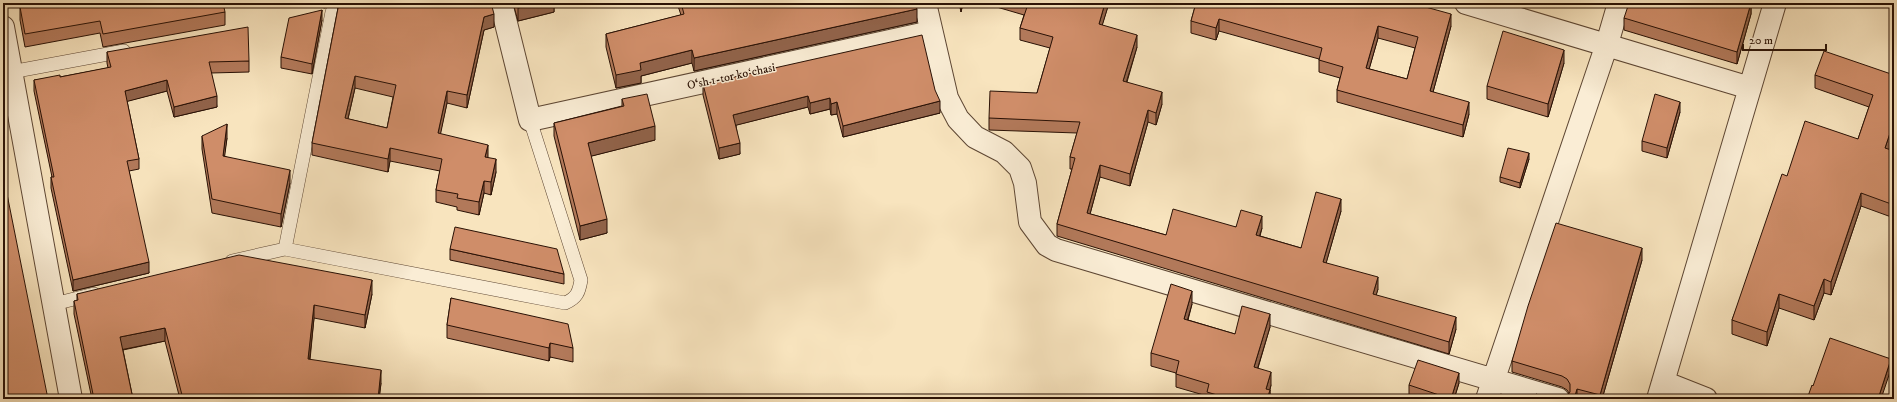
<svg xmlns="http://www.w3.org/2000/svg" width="1897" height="402" viewBox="0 0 1897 402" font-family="'IM FELL DW Pica',serif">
  <rect width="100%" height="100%" fill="#f8e4be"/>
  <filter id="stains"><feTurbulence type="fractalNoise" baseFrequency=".005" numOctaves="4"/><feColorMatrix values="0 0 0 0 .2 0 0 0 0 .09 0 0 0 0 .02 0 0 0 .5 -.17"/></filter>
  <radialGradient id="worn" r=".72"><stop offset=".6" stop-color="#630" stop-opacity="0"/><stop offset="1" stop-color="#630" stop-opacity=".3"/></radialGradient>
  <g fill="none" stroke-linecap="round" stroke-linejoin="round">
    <g stroke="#5d4633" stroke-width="14">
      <path id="service" d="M 11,72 L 124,51
        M 285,249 L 332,12
        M 232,261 L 285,249 L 565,303 C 577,298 579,292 581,280 L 530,120
        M 54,304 L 94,294"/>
    </g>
    <g stroke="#5d4633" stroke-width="24">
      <path id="minor" d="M 501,3 L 530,120 L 931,32
        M 925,3 L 947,98 L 958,119 L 975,137 L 1004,152 L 1020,168 L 1025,183 L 1030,222 L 1047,245 L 1056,250 L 1558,399
        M 1466,3 L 1750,88
        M 3,27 L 71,399
        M 1663,382 L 1706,399
        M 1487,399 L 1607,44 L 1619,3
        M 1658,399 L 1775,3"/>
    </g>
    <use href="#service" stroke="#faedd5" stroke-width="13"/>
    <use href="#minor" stroke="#faedd5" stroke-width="22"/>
  </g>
  <path fill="#b2795a" stroke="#291105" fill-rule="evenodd" d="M 300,3 L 491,3 L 494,27 L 484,30 L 467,108 L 447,103 L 440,134 L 488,158 L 496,172 L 491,195 L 484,193 L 479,215 L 457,210 L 457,207 L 436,202 L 436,190 L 440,171 L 390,161 L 388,172 L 312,155 L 312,143 L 338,8 L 338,6 L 334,4 L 329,5 L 325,8 ZM 355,88 L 393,97 L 387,128 L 348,119 Z
    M 513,3 L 554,3 L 554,12 L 518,21 Z
    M 677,3 L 915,3 L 917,22 L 694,71 L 692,63 L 641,76 L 641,83 L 616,88 L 606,47 L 606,34 L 681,15 Z
    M 959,3 L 963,3 L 961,12 Z
    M 983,3 L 1109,3 L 1102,25 L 1137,47 L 1127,82 L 1162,104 L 1156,125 L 1148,122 L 1130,186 L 1100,177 L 1090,214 L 1166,235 L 1236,227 L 1262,228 L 1260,236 L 1301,248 L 1341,211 L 1326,263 L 1378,289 L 1376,295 L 1456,329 L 1449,354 L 1057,236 L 1057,224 L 1072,169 L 1070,169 L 1070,157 L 1077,133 L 989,130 L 989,118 L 1037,93 L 1050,48 L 1020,40 L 1020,28 L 1024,15 Z
    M 1196,3 L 1451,26 L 1433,92 L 1469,114 L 1463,137 L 1337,102 L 1337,90 L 1340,78 L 1319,72 L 1319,59 L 1219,31 L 1216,40 L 1191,33 L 1191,21 ZM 1378,38 L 1415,48 L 1407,79 L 1369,69 Z
    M 1751,3 L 1751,14 L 1737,64 L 1624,30 L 1624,18 Z
    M 20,7 L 225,12 L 225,25 L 103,47 L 100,33 L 25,47 L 20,20 Z
    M 322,20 L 312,74 L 281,68 L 281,57 Z
    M 107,52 L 249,61 L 249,72 L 211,73 L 217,107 L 174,117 L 167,91 L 127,101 L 139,159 L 139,169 L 129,171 L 149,273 L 73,291 L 51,188 L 51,177 L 52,177 L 34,91 L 34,80 L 60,77 L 108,68 L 107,63 Z
    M 1564,63 L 1548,117 L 1487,99 L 1487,86 Z
    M 1815,75 L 1894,75 L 1894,134 L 1889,150 L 1894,151 L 1894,218 L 1861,206 L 1831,295 L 1824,293 L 1814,320 L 1779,308 L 1767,346 L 1732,334 L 1732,320 L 1787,176 L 1858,139 L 1869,107 L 1815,88 Z
    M 703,84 L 940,113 L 843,137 L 837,114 L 831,115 L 830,109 L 810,114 L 808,107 L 736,125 L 740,154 L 719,159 L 703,95 Z
    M 622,99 L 655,140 L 591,156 L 607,233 L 580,240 L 554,136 L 554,123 L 622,106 Z
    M 1680,112 L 1667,158 L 1642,151 L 1642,141 Z
    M 202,136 L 227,138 L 224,156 L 290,183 L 281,227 L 212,213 L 202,149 Z
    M 1529,159 L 1520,188 L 1500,182 L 1500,177 Z
    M 450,249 L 564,274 L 564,284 L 450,260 Z
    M 1642,260 L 1602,399 L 1562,399 L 1567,396 L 1569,393 L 1567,390 L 1562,387 L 1512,372 L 1512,361 Z
    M 77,294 L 372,294 L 365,328 L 314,318 L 310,360 L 381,383 L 379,399 L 180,399 L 165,341 L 123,350 L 133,399 L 92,399 L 74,314 L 74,301 L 77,301 Z
    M 451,298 L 573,348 L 573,362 L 550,357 L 549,361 L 447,338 L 447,325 Z
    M 1192,304 L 1188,320 L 1235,334 L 1270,327 L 1258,368 L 1271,385 L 1270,390 L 1270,399 L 1207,399 L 1207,396 L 1176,387 L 1176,373 L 1151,366 L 1151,353 Z
    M 1459,383 L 1454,399 L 1422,399 L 1409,395 L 1409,385 Z"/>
  <path fill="#91634a" stroke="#291105" d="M 325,3 L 329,3 L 329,5 L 325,8 Z
    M 540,3 L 554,3 L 554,12 L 518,21 L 518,8 Z
    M 961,3 L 963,3 L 961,12 Z
    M 1105,3 L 1109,3 L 1099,36 L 1099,24 Z
    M 1751,3 L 1751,14 L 1737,64 L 1737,52 Z
    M 917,9 L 917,22 L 694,71 L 694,58 Z
    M 322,10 L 322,20 L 312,74 L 312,64 Z
    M 494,14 L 494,27 L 484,30 L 467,108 L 467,95 L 484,17 Z
    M 1451,14 L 1451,26 L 1430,103 L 1430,91 Z
    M 1219,19 L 1219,31 L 1216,40 L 1216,28 Z
    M 1378,26 L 1378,38 L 1366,80 L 1366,68 Z
    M 1137,35 L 1137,47 L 1123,93 L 1123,81 Z
    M 692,50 L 692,63 L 641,76 L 641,83 L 616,88 L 616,75 L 640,63 Z
    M 1564,50 L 1564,63 L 1548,117 L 1548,104 Z
    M 355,76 L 355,88 L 345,131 L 345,118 Z
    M 167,80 L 167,91 L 125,102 L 125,91 Z
    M 447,91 L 447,103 L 438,146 L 438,133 Z
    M 1162,92 L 1162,104 L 1156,125 L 1156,113 Z
    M 217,96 L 217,107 L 174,117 L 174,107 Z
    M 808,96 L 808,107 L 733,126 L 733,115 Z
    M 830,98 L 830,109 L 810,114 L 810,103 Z
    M 940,101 L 940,113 L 843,137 L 843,126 Z
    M 837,102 L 837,114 L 831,115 L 831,104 Z
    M 1469,102 L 1469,114 L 1463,137 L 1463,125 Z
    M 1680,102 L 1680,112 L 1667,158 L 1667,148 Z
    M 1148,110 L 1148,122 L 1130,186 L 1130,174 Z
    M 1894,121 L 1894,134 L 1885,162 L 1885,148 Z
    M 227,124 L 227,138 L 223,169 L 223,156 Z
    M 655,126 L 655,140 L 588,157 L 588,143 Z
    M 740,143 L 740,154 L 719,159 L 719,148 Z
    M 488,145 L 488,157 L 485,170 L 485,157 Z
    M 390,148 L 390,161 L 388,172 L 388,159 Z
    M 1529,153 L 1529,159 L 1520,188 L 1520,183 Z
    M 496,159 L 496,172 L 491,195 L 491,182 Z
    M 1100,165 L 1100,177 L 1087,225 L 1087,213 Z
    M 290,170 L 290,183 L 281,227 L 281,214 Z
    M 484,181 L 484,193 L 479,215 L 479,202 Z
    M 1861,193 L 1861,206 L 1831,295 L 1831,282 Z
    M 1341,199 L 1341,211 L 1323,274 L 1323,262 Z
    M 1262,216 L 1262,228 L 1256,247 L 1256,235 Z
    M 607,219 L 607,233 L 580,240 L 580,226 Z
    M 1642,248 L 1642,260 L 1602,399 L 1600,399 L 1600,395 Z
    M 149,262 L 149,273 L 73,291 L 73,280 Z
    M 1378,277 L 1378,289 L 1373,306 L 1373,294 Z
    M 1824,279 L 1824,293 L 1814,320 L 1814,306 Z
    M 372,280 L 372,294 L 365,328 L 365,315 Z
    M 1192,291 L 1192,304 L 1184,332 L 1184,319 Z
    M 1779,294 L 1779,308 L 1767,346 L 1767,332 Z
    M 314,305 L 314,318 L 308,373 L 308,359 Z
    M 1270,314 L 1270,327 L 1254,380 L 1254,367 Z
    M 1456,317 L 1456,329 L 1449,354 L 1449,342 Z
    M 165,328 L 165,341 L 120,350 L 120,337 Z
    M 550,343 L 550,357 L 549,361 L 549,348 Z
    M 1891,359 L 1891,369 L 1881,399 L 1878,399 Z
    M 381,370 L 381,383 L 379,399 L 378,399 Z
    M 1271,372 L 1271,385 L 1267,399 L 1266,389 Z
    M 1459,373 L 1459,383 L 1454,399 L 1451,399 Z
    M 1577,389 L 1577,399 L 1574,399 Z
    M 1270,390 L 1270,399 L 1267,399 Z"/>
  <path fill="#cf8d69" stroke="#291105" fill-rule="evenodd" d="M 41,3 L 223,3 L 225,12 L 103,34 L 100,21 L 25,34 L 20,7 Z
    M 339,3 L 491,3 L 494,14 L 484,17 L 467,95 L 447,91 L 438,133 L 488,145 L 485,157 L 496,159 L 491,182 L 484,181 L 479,202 L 457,198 L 458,194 L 436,190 L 442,159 L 390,148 L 388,159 L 312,143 ZM 355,76 L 396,85 L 387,128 L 345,118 Z
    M 517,3 L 540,3 L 518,8 Z
    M 681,3 L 915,3 L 917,9 L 694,58 L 692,50 L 640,63 L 641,70 L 616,75 L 606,34 L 684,14 Z
    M 1024,3 L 1105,3 L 1099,24 L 1137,35 L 1123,81 L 1162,92 L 1156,113 L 1148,110 L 1130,174 L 1100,165 L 1087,213 L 1166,235 L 1173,209 L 1236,227 L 1241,210 L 1262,216 L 1256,235 L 1301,248 L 1316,192 L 1341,199 L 1323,262 L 1378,277 L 1373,294 L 1456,317 L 1449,342 L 1057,224 L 1075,158 L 1070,157 L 1080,122 L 989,118 L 990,91 L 1037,93 L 1053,37 L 1020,28 L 1028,4 Z
    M 1196,3 L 1411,3 L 1451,14 L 1430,91 L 1469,102 L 1463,125 L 1337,90 L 1343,67 L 1319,60 L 1322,48 L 1219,19 L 1216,28 L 1191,21 ZM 1378,26 L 1418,37 L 1407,79 L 1366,68 Z
    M 1629,3 L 1751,3 L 1737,52 L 1624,18 Z
    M 322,10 L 312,64 L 281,57 L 289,18 Z
    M 248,27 L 249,61 L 209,62 L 217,96 L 174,107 L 167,80 L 125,91 L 139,159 L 127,161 L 149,262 L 73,280 L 51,177 L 54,177 L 34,80 L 60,75 L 60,77 L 111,67 L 107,52 Z
    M 1503,31 L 1564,50 L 1548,104 L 1487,86 Z
    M 922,35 L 935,90 L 940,101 L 843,126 L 837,102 L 831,104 L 830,98 L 810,103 L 808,96 L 733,115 L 740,143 L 719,148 L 703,84 Z
    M 1824,51 L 1894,75 L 1894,121 L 1885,148 L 1894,151 L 1894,205 L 1861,193 L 1831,282 L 1824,279 L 1814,306 L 1779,294 L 1767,332 L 1732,320 L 1782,174 L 1787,176 L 1805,121 L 1858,139 L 1873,95 L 1815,75 Z
    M 647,94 L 655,126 L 588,143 L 607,219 L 580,226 L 554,123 L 624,106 L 622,99 Z
    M 1655,94 L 1680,102 L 1667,148 L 1642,141 Z
    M 227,124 L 223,156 L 290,170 L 281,214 L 212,199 L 202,136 Z
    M 1508,148 L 1529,153 L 1520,183 L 1500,177 Z
    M 3,174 L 48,399 L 3,399 Z
    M 1556,223 L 1642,248 L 1600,395 L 1577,389 L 1574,399 L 1562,399 L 1567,396 L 1570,392 L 1570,384 L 1567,379 L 1562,376 L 1512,361 L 1528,306 Z
    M 455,227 L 557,249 L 564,274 L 450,249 Z
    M 239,255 L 372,280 L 365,315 L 314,305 L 308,359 L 381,370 L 378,399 L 275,399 L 275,398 L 261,399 L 183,399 L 165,328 L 120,337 L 133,399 L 94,399 L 74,301 L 78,300 L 77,294 Z
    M 1171,284 L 1192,291 L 1184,319 L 1235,334 L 1242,306 L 1270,314 L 1254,367 L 1271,372 L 1266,389 L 1270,390 L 1267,399 L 1216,399 L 1217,395 L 1207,392 L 1209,384 L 1176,374 L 1179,361 L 1151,353 Z
    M 451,298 L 568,324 L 573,348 L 550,343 L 549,348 L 447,325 Z
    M 1830,338 L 1891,359 L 1878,399 L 1807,399 L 1812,385 L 1813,386 Z
    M 1418,360 L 1459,373 L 1451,399 L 1409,385 Z
    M 1536,394 L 1552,399 L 1534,399 Z"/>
  <g text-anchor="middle" stroke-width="3" stroke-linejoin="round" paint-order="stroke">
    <g font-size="12" fill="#291105" stroke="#faedd5">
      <text transform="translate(731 76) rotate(-12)" y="4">O‘sh 1-tor koʻchasi</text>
    </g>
  </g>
  <rect width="1897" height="402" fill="none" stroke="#f8e4be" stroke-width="16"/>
  <rect x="4" y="4" width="1889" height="394" fill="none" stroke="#291105" stroke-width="2"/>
  <rect x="8" y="8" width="1881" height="386" fill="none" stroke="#291105"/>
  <path d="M1743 44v6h83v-6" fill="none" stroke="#291105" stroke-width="2"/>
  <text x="1749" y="44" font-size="12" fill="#291105" stroke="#faedd5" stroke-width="3" paint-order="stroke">20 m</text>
  <rect width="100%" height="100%" filter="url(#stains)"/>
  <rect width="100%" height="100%" fill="url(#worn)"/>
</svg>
